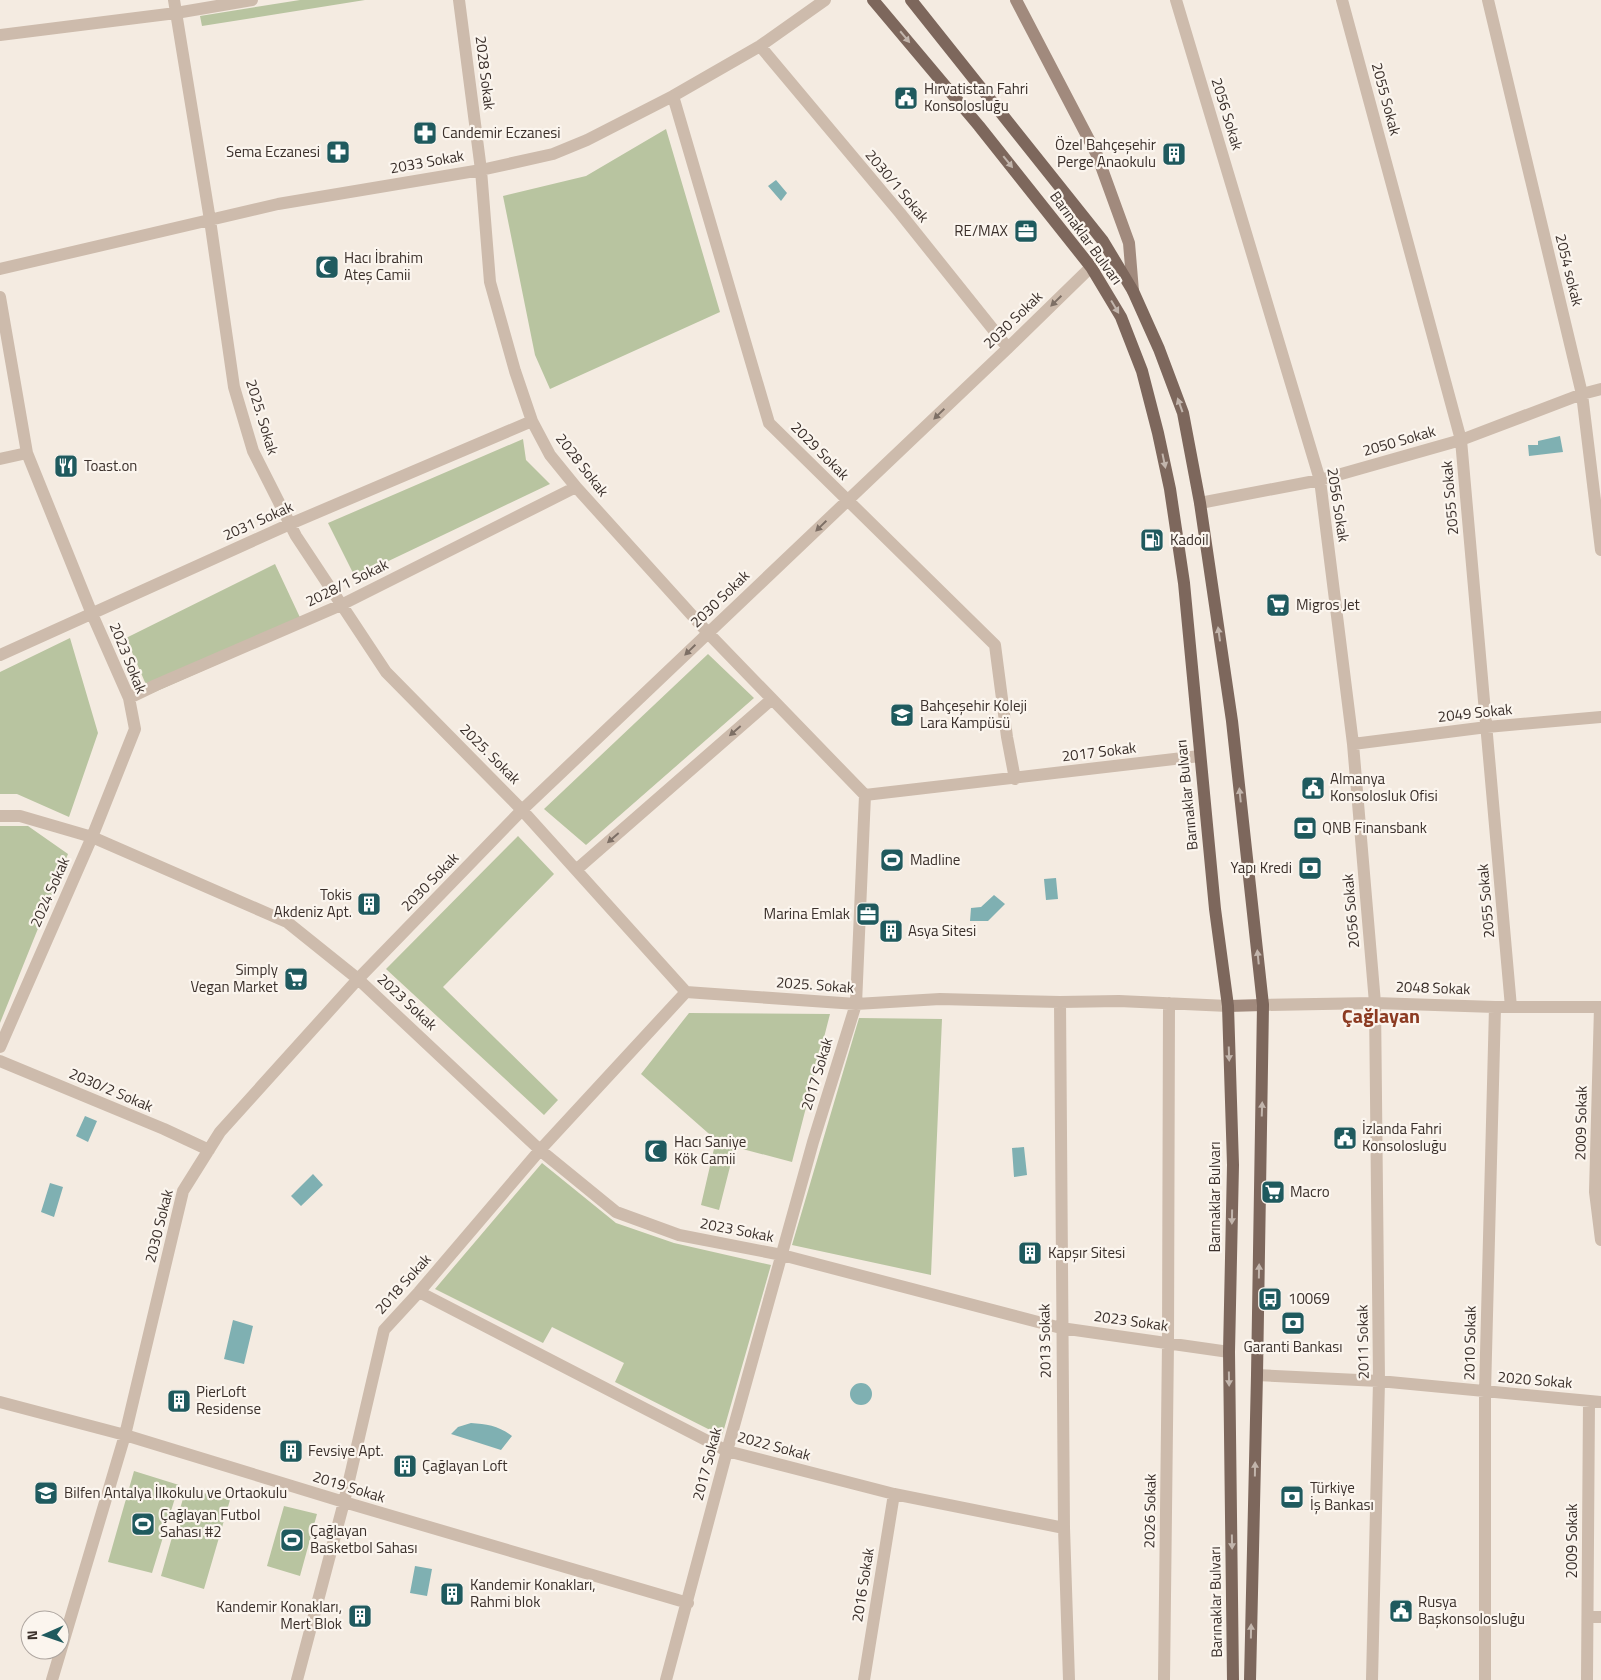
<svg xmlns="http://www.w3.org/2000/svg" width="1601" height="1680" viewBox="0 0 1601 1680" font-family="'Titillium Web',sans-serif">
  <rect width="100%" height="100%" fill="#f4ebe1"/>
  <path fill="#b8c4a0" d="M 300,0 L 365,0 L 202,26 L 200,16 Z
    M 666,129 L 720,312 L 550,389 L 535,355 L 503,196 L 586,176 Z
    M 523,439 L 526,460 L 550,484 L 355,577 L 328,523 Z
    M 275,564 L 304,626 L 150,694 L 126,638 Z
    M 70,638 L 98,733 L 69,817 L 17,794 L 0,794 L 0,672 Z
    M 708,654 L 754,698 L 586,845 L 544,809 Z
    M 0,826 L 28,826 L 68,854 L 0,1023 Z
    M 518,836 L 554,874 L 443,987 L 558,1100 L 544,1115 L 386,969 Z
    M 689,1013 L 830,1014 L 792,1162 L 735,1147 L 719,1210 L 701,1205 L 716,1140 L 641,1074 Z
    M 859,1018 L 942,1019 L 931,1275 L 792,1245 Z
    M 542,1163 L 616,1223 L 674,1243 L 771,1265 L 722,1436 L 615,1382 L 624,1363 L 552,1327 L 543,1343 L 435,1289 Z
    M 134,1471 L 179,1485 L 152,1573 L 108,1562 Z
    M 186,1488 L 230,1500 L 204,1589 L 161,1576 Z
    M 284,1506 L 317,1514 L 300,1576 L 267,1566 Z"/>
  <path fill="#7fb0b2" d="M 776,180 L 787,193 L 781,201 L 768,186 Z
    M 1560,436 L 1563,452 L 1529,456 L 1528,445 L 1538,445 L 1538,441 Z
    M 1056,878 L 1058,899 L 1046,900 L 1044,879 Z
    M 994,895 L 1005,904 L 988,921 L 970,921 L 971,908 L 981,907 Z
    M 85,1116 L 97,1121 L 88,1142 L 76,1136 Z
    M 1024,1147 L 1027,1175 L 1014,1177 L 1012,1148 Z
    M 313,1174 L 323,1185 L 301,1206 L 291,1196 Z
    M 50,1183 L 63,1187 L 54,1217 L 41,1212 Z
    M 233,1320 L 253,1326 L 244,1364 L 224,1359 Z
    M850 1394a11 11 0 1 1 22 0a11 11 0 1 1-22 0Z
    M 471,1423 C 487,1424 499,1426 512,1436 L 501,1450 L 451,1434 L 458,1427 Z
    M 415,1566 L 432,1569 L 427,1596 L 410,1593 Z"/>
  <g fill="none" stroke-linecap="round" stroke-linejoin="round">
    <path stroke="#cdbbac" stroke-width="12" d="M 174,0 L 210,220 L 234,387 L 253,451 L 296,536 L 386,672 L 522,810 L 686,992 L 856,1004 L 940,999 L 1060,1002 L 1119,1001 L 1228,1006
      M 459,0 L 481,170 L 490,282 L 515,371 L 532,421 L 550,455 L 576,487 L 708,633 L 865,795
      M 1176,0 L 1320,480 L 1353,744 L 1375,1003 L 1379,1381 L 1372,1680
      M 1342,0 L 1461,440 L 1511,1007
      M 1488,0 L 1582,394 L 1601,550
      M 0,35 L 176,13 L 252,0
      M 760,46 L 900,213 L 1008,348
      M 673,96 L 769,423 L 995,645 L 1007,737 L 1015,779
      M 0,269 L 278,204 L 481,170 L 553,154 L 587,140 L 673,96 L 760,46 L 825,0
      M 0,297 L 27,453 L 92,614 L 129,698 L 135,729 L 92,837 L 287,922 L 358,979 L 540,1150 L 616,1212 L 679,1235 L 782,1255 L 1061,1328 L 1229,1352
      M 0,459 L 27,453
      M 1200,503 L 1320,480 L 1461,440 L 1582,394 L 1601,389
      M 0,655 L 290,524 L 532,421
      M 129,698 L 156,685 L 341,605 L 576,487
      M 1353,744 L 1487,727 L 1601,717
      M 0,816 L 20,816 L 92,837 L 0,1047
      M 576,870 L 772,699
      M 1060,1002 L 1064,1528 L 1069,1680
      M 1263,1005 L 1375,1003 L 1495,1007 L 1601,1007
      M 1600,1007 L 1595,1192 L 1601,1240
      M 0,1061 L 164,1129 L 209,1150
      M 419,1292 L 727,1451 L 894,1494 L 1064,1528
      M 1257,1375 L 1379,1381 L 1601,1402
      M 0,1402 L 125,1435 L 344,1502 L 688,1603
      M 1588,1617 L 1601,1617
      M 52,1680 L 125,1435 L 183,1191 L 220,1132 L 358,979 L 522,810 L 1008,348 L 1091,267
      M 297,1680 L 344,1502 L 384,1330 L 419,1292 L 540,1150 L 686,992
      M 666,1680 L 727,1451 L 813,1142 L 856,1004 L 865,795 L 1200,756
      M 864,1680 L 894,1494
      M 1164,1680 L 1168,1343 L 1169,1003
      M 1485,1680 L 1485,1392 L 1495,1007
      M 1587,1680 L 1589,1401"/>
    <path stroke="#a18a7d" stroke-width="12" d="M 1016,0 L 1097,155 L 1129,243 L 1133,291
      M 1228,1006 L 1263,1005"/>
    <path stroke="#7d675c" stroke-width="12" d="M 873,0 L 979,126 L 1091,267 L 1121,317 L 1142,371 L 1158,433 L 1170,489 L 1184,583 L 1215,909 L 1228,1006 L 1233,1165 L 1229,1352 L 1233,1680
      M 911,0 L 1103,241 L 1133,291 L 1159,349 L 1183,413 L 1200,503 L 1232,721 L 1263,1005 L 1257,1375 L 1250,1680"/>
  </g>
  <defs><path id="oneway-solid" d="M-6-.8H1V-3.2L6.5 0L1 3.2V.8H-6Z" transform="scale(1.25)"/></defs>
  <g fill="#c2b5ac">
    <use href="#oneway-solid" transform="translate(905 37) rotate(50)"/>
    <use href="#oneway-solid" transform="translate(1008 162) rotate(51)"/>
    <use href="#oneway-solid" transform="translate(1115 307) rotate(59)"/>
    <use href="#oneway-solid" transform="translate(1180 405) rotate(-110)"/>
    <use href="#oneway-solid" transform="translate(1164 461) rotate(78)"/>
    <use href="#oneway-solid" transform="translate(1219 634) rotate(-98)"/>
    <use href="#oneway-solid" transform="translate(1240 795) rotate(-96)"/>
    <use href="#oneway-solid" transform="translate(1258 957) rotate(-96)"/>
    <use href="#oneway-solid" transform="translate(1229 1054) rotate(88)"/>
    <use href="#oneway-solid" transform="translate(1262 1109) rotate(-88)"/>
    <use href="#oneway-solid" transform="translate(1232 1217) rotate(91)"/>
    <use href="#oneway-solid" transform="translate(1259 1271) rotate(-89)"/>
    <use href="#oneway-solid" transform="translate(1229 1379) rotate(89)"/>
    <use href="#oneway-solid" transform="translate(1255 1469) rotate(-89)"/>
    <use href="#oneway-solid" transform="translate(1232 1542) rotate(89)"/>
    <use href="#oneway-solid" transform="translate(1251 1631) rotate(-89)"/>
  </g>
  <g fill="#7d6f65">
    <use href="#oneway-solid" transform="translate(1056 301) rotate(136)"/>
    <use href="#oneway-solid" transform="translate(939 414) rotate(136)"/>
    <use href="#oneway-solid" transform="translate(821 526) rotate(136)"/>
    <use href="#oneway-solid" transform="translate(690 650) rotate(136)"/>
    <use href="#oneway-solid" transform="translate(735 731) rotate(139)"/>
    <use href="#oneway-solid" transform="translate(613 838) rotate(139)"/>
  </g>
  <defs>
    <g id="civic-square" transform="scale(1.25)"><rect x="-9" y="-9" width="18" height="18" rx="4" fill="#1f5a5e" stroke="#fbf5ee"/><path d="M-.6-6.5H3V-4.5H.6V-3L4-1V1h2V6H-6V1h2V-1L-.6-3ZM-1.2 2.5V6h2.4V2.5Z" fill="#fff"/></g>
    <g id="pharmacy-square" transform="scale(1.25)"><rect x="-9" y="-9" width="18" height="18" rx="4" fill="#1f5a5e" stroke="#fbf5ee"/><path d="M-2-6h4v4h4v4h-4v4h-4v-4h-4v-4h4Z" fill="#fff"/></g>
    <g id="building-square" transform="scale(1.25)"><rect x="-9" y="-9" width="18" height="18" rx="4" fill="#1f5a5e" stroke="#fbf5ee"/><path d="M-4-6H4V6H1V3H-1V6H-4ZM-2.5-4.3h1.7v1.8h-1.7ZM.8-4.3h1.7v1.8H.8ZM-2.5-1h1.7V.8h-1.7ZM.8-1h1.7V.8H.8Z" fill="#fff"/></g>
    <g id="office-square" transform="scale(1.25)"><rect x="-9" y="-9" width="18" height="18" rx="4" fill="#1f5a5e" stroke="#fbf5ee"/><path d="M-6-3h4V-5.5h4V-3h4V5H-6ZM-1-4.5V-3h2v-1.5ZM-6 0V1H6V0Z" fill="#fff"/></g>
    <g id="mosque-square" transform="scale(1.25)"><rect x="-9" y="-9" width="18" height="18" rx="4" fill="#1f5a5e" stroke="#fbf5ee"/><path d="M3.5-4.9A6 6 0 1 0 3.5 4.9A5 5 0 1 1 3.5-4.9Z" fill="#fff"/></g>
    <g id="restaurant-square" transform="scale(1.25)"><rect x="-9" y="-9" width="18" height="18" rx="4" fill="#1f5a5e" stroke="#fbf5ee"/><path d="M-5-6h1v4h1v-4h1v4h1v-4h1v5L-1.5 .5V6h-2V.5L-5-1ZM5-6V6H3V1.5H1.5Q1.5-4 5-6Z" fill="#fff"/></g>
    <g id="fuel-square" transform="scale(1.25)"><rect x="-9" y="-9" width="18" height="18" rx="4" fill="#1f5a5e" stroke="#fbf5ee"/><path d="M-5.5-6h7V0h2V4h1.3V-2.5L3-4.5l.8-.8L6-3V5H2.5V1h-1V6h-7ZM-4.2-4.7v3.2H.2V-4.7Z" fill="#fff"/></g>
    <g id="supermarket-square" transform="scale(1.25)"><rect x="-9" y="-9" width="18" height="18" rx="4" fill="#1f5a5e" stroke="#fbf5ee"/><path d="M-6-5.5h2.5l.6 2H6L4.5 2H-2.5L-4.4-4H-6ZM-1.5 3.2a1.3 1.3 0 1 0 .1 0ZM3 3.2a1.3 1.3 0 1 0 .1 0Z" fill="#fff"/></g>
    <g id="school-square" transform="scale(1.25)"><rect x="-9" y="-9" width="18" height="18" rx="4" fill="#1f5a5e" stroke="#fbf5ee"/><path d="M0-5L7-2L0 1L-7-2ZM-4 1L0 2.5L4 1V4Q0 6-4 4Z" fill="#fff"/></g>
    <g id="bank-square" transform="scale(1.25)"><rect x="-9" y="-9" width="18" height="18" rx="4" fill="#1f5a5e" stroke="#fbf5ee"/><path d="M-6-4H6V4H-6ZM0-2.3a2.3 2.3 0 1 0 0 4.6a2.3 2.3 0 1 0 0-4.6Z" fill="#fff"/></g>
    <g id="stadium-square" transform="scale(1.25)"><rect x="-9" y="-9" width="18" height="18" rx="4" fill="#1f5a5e" stroke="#fbf5ee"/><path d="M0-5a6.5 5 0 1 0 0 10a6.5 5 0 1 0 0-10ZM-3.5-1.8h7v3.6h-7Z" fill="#fff"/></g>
    <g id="bus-square" transform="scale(1.25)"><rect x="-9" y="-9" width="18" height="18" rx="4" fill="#1f5a5e" stroke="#fbf5ee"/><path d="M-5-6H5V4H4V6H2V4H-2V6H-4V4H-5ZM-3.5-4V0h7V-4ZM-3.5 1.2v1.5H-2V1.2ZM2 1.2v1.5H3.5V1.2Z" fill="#fff"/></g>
  </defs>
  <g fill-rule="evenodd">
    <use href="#civic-square" x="906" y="98"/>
    <use href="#pharmacy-square" x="425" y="133"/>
    <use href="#pharmacy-square" x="338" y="152"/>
    <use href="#building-square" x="1174" y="154"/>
    <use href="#office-square" x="1026" y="231"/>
    <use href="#mosque-square" x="327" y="267"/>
    <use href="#restaurant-square" x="66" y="466"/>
    <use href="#fuel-square" x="1152" y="540"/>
    <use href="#supermarket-square" x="1278" y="605"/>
    <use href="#school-square" x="902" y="715"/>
    <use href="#civic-square" x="1313" y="788"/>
    <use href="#bank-square" x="1305" y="828"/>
    <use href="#stadium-square" x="892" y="860"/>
    <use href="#bank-square" x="1310" y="868"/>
    <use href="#building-square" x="369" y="904"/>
    <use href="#office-square" x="868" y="914"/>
    <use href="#building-square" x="891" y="931"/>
    <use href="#supermarket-square" x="296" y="979"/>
    <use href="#civic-square" x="1345" y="1138"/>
    <use href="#mosque-square" x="656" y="1151"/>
    <use href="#supermarket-square" x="1273" y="1192"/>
    <use href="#building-square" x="1030" y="1253"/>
    <use href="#bus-square" x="1270" y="1299"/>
    <use href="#bank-square" x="1293" y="1323"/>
    <use href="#building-square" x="179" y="1401"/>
    <use href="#building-square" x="291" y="1451"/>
    <use href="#building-square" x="405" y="1466"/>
    <use href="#school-square" x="46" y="1493"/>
    <use href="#bank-square" x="1292" y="1497"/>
    <use href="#stadium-square" x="143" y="1524"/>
    <use href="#stadium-square" x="292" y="1540"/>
    <use href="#building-square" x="452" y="1594"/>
    <use href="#civic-square" x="1401" y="1611"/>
    <use href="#building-square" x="360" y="1616"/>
  </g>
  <g text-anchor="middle" stroke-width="4.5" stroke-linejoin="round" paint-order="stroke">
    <g font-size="15" fill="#3b302b" stroke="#fbf5ee">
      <text transform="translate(485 73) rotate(83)" y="5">2028 Sokak</text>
      <text transform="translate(1386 99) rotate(75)" y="5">2055 Sokak</text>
      <text transform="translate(1227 114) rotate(73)" y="5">2056 Sokak</text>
      <text transform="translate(427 162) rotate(-10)" y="5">2033 Sokak</text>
      <text transform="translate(897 186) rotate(50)" y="5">2030/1 Sokak</text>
      <text transform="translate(1086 238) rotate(54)" y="5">Barınaklar Bulvarı</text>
      <text transform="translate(1569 270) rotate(76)" y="5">2054 sokak</text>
      <text transform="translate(1013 320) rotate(-44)" y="5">2030 Sokak</text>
      <text transform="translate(262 417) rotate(73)" y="5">2025. Sokak</text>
      <text transform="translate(1399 441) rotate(-16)" y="5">2050 Sokak</text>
      <text transform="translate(820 451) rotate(45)" y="5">2029 Sokak</text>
      <text transform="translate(582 465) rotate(52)" y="5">2028 Sokak</text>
      <text transform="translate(1450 498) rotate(-95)" y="5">2055 Sokak</text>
      <text transform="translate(1338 505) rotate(81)" y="5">2056 Sokak</text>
      <text transform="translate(258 521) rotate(-24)" y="5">2031 Sokak</text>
      <text transform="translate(347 583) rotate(-26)" y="5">2028/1 Sokak</text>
      <text transform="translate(720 599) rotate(-44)" y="5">2030 Sokak</text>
      <text transform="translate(128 658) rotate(68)" y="5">2023 Sokak</text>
      <text transform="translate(1475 713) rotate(-6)" y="5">2049 Sokak</text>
      <text transform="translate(1099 752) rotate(-7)" y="5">2017 Sokak</text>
      <text transform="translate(490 754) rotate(45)" y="5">2025. Sokak</text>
      <text transform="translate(1187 795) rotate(-96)" y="5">Barınaklar Bulvarı</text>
      <text transform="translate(430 882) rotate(-46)" y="5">2030 Sokak</text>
      <text transform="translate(50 892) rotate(-66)" y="5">2024 Sokak</text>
      <text transform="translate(1486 901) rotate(-95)" y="5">2055 Sokak</text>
      <text transform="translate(1351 911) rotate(-95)" y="5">2056 Sokak</text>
      <text transform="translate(815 985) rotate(4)" y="5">2025. Sokak</text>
      <text transform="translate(1433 988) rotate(2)" y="5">2048 Sokak</text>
      <text transform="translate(407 1002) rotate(43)" y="5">2023 Sokak</text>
      <text transform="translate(817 1074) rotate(-73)" y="5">2017 Sokak</text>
      <text transform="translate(111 1090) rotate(23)" y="5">2030/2 Sokak</text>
      <text transform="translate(1581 1123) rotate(-89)" y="5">2009 Sokak</text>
      <text transform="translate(1215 1197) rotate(-90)" y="5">Barınaklar Bulvarı</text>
      <text transform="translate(159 1226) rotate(-76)" y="5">2030 Sokak</text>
      <text transform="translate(737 1230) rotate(11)" y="5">2023 Sokak</text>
      <text transform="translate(403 1284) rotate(-48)" y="5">2018 Sokak</text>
      <text transform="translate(1131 1321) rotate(8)" y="5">2023 Sokak</text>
      <text transform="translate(1045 1341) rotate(-91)" y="5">2013 Sokak</text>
      <text transform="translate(1363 1342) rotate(-91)" y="5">2011 Sokak</text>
      <text transform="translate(1470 1343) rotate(-89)" y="5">2010 Sokak</text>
      <text transform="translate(1535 1380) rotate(5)" y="5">2020 Sokak</text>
      <text transform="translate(774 1446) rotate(15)" y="5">2022 Sokak</text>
      <text transform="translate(707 1464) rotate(-75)" y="5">2017 Sokak</text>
      <text transform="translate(349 1487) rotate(17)" y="5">2019 Sokak</text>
      <text transform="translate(1150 1511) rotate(-89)" y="5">2026 Sokak</text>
      <text transform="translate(1572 1541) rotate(-90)" y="5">2009 Sokak</text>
      <text transform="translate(863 1585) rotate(-81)" y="5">2016 Sokak</text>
      <text transform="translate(1216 1602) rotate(-91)" y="5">Barınaklar Bulvarı</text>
    </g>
    <g font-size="15" fill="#3b302b" stroke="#fbf5ee" text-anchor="start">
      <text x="924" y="94">Hırvatistan Fahri<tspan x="924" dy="17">Konsolosluğu</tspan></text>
      <text x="442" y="138">Candemir Eczanesi</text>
      <text x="1156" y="150" text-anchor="end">Özel Bahçeşehir<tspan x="1156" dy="17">Perge Anaokulu</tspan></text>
      <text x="320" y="157" text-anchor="end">Sema Eczanesi</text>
      <text x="1008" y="236" text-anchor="end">RE/MAX</text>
      <text x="344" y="263">Hacı İbrahim<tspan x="344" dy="17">Ateş Camii</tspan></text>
      <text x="84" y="471">Toast.on</text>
      <text x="1170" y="545">Kadoil</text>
      <text x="1296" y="610">Migros Jet</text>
      <text x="920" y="711">Bahçeşehir Koleji<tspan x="920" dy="17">Lara Kampüsü</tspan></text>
      <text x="1330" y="784">Almanya<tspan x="1330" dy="17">Konsolosluk Ofisi</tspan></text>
      <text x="1322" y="833">QNB Finansbank</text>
      <text x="910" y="865">Madline</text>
      <text x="1292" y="873" text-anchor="end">Yapı Kredi</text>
      <text x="352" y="900" text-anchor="end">Tokis<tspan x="352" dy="17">Akdeniz Apt.</tspan></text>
      <text x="850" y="919" text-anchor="end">Marina Emlak</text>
      <text x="908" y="936">Asya Sitesi</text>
      <text x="278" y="975" text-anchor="end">Simply<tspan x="278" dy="17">Vegan Market</tspan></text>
      <text x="1362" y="1134">İzlanda Fahri<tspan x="1362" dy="17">Konsolosluğu</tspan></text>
      <text x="674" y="1147">Hacı Saniye<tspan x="674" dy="17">Kök Camii</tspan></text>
      <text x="1290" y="1197">Macro</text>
      <text x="1048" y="1258">Kapşır Sitesi</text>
      <text x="1288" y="1304">10069</text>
      <text x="1293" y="1352" text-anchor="middle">Garanti Bankası</text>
      <text x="196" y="1397">PierLoft<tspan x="196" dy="17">Residense</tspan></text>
      <text x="308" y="1456">Fevsiye Apt.</text>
      <text x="422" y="1471">Çağlayan Loft</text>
      <text x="1310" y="1493">Türkiye<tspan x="1310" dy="17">İş Bankası</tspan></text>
      <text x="64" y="1498">Bilfen Antalya İlkokulu ve Ortaokulu</text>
      <text x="160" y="1520">Çağlayan Futbol<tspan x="160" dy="17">Sahası #2</tspan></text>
      <text x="310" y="1536">Çağlayan<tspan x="310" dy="17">Basketbol Sahası</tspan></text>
      <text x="470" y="1590">Kandemir Konakları,<tspan x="470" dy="17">Rahmi blok</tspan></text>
      <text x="1418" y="1607">Rusya<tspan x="1418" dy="17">Başkonsolosluğu</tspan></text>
      <text x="342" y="1612" text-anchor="end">Kandemir Konakları,<tspan x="342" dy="17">Mert Blok</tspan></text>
    </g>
    <g font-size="20" font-weight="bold" fill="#8c3b22" stroke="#fbf5ee">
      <text x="1381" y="1023">Çağlayan</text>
    </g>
  </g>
  <g transform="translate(45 1635) rotate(268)"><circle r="24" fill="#fbf5ee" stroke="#aea6a0"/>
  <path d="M0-4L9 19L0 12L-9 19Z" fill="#1f5a5e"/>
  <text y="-8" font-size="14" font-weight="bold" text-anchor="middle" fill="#3b302b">N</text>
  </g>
</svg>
